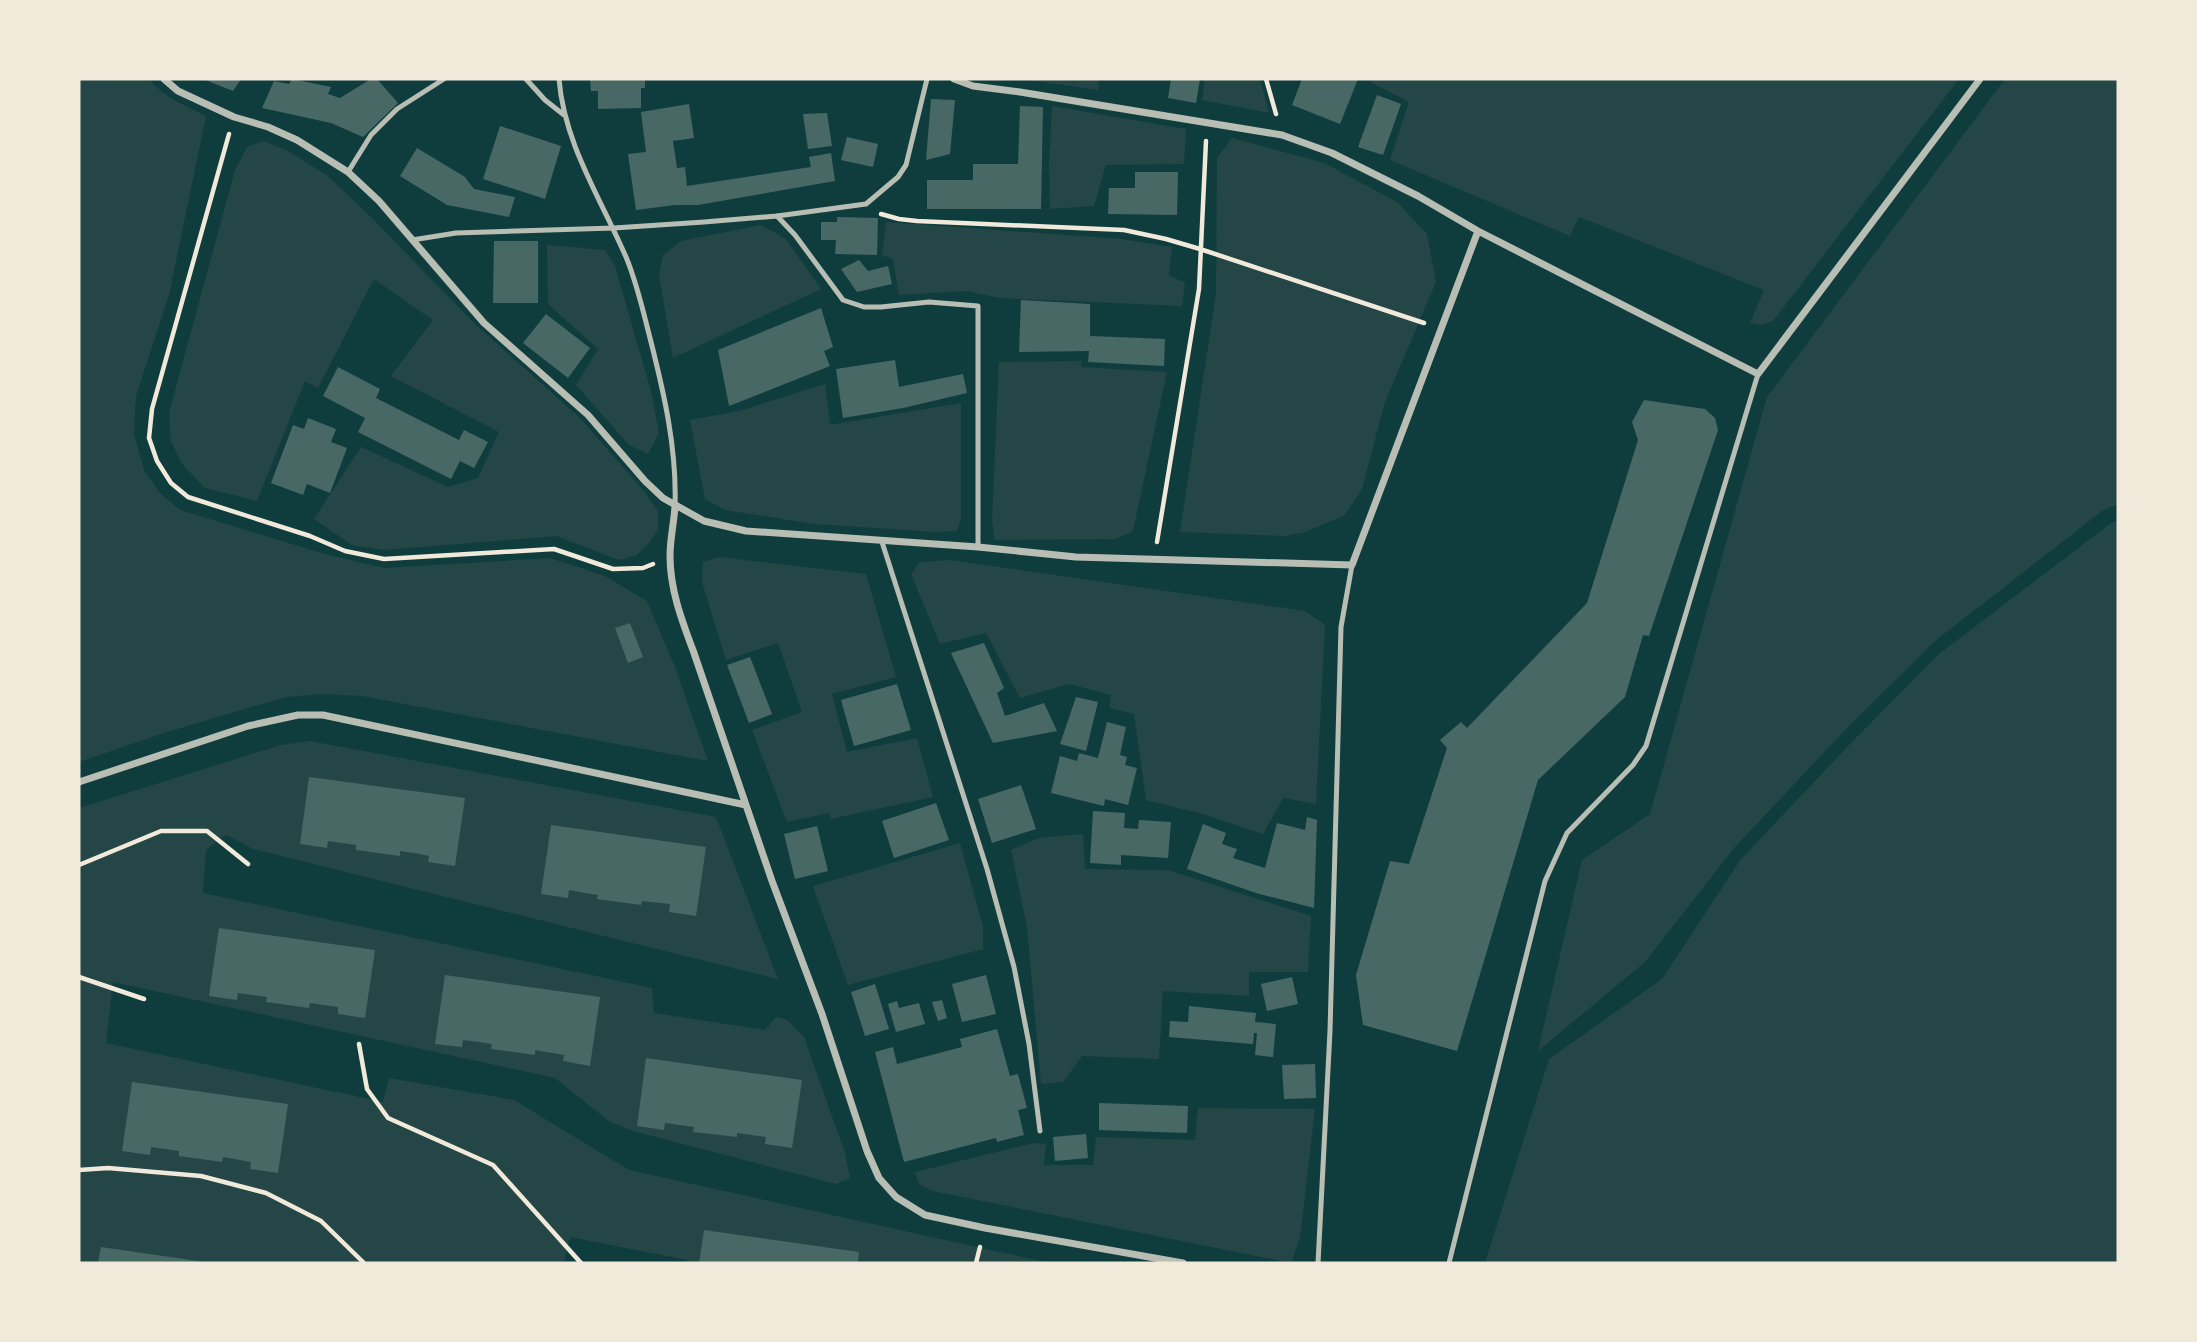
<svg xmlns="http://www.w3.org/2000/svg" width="2197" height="1342" viewBox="0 0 2197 1342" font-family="Signika,sans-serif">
  <rect width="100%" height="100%" fill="#0f3d3e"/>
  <path fill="#244646" d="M 79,79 L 149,79 C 163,97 186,106 206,116 L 169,295 L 136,396 L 134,434 L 144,470 L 160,493 L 180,510 L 325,554 L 385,568 L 550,558 L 605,576 L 647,601 L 675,667 L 708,761 L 362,696 L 319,694 L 286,697 L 167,732 L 79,762 Z
    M 1022,79 L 1099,79 L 1098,90 Z
    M 1205,79 L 1260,79 L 1269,113 L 1202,100 Z
    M 1372,79 L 1959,79 L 1773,321 L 1763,325 L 1750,323 L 1764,290 L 1579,217 L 1570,236 L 1390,160 L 1409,102 L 1370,82 Z
    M 2005,79 L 2118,79 L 2118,504 L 2102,511 L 1935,641 L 1847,728 L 1734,848 L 1645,962 L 1538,1051 L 1582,860 L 1650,814 L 1767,397 Z
    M 1052,106 L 1186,129 L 1184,164 L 1106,165 L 1094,206 L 1050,209 L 1049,165 Z
    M 1232,138 L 1324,163 L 1397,202 L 1427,234 L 1436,282 L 1385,402 L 1362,489 L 1345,515 L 1306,532 L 1285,536 L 1180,532 L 1216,294 L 1217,158 Z
    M 264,141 L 288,151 L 328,176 L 371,217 L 475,324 L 580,418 L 644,491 L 658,511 L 658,530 L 649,543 L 637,555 L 619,560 L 556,536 L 384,550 L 352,545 L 314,519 L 361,447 L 448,487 L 478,478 L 499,432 L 391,376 L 433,320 L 374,279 L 318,388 L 305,381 L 257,501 L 205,488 L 182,464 L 171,441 L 169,413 L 235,170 L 247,147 Z
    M 886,222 L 1122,239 L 1172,247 L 1169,275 L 1185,283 L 1182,306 L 1000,298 L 966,291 L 899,295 L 893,259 L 882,255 Z
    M 760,225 L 785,238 L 821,289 L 673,358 L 659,275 L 663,255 L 681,241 Z
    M 547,245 L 605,250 L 615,266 L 651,391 L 659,433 L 648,454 L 629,445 L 576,385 L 598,349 L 548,304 Z
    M 1081,361 L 1081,367 L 1167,372 L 1133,531 L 1116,539 L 995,540 L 992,521 L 999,362 Z
    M 825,384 L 830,425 L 961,403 L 961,518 L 957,531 L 936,532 L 814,524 L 725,510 L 705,499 L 690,420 L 739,411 Z
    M 2118,520 L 2118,1263 L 1485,1263 L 1549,1059 L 1662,979 L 1741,859 L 1852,742 L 1939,654 L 2111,523 Z
    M 719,557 L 866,574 L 896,677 L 832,694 L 847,752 L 917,738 L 933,797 L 831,819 L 829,813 L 787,822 L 752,730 L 802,712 L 778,643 L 726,660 L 702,582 L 703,562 Z
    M 950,560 L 1305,611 L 1325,625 L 1316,804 L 1283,798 L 1263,834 L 1203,814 L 1146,800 L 1134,714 L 1109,708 L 1111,695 L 1069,684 L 1020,698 L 986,633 L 940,644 L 911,574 L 920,562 Z
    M 310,741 L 716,817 L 778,979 L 253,849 L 226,835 L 206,850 L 203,893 L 652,988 L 654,1013 L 765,1030 L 776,1017 L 787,1020 L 804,1037 L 845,1153 L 850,1178 L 836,1184 L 633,1131 L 610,1122 L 555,1078 L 113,982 L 106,1043 L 383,1102 L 389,1078 L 514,1100 L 629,1170 L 1050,1263 L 687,1263 L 687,1260 L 570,1237 L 564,1263 L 79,1263 L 79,808 L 281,745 Z
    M 1083,834 L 1085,869 L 1168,870 L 1311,916 L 1308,972 L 1249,972 L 1249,996 L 1163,991 L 1159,1059 L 1082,1056 L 1063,1082 L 1041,1084 L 1027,927 L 1011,850 L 1039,838 Z
    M 960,843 L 983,927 L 983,949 L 848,985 L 813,886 Z
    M 1198,1108 L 1315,1109 L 1300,1238 L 1291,1263 L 933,1191 L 919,1184 L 915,1172 L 1033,1143 L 1046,1144 L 1044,1165 L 1093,1165 L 1096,1137 L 1195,1140 Z"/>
  <path fill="#486865" d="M 203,79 L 241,79 L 233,91 Z
    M 292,79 L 331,87 L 328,94 L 340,98 L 371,79 L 377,79 L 398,103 L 363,137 L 331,123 L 262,108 L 274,81 L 289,84 Z
    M 590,79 L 645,79 L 645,88 L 641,88 L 641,108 L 598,109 L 598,91 L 591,91 Z
    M 1171,79 L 1200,79 L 1196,103 L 1168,98 Z
    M 1302,79 L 1358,79 L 1340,124 L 1292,105 Z
    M 1377,95 L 1401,104 L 1383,155 L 1358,147 Z
    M 931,99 L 955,100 L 950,154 L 926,160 Z
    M 689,104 L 694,138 L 673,141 L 677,168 L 685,167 L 687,186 L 811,167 L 809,157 L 831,153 L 835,181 L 698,205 L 675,205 L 636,210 L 628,154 L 646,152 L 641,112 Z
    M 1020,106 L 1043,107 L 1041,209 L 927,209 L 927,180 L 973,180 L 973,164 L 1018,164 Z
    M 827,113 L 832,146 L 808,149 L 803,114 Z
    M 500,126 L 561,146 L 545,199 L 483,179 Z
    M 847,137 L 878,144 L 873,167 L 841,160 Z
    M 417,148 L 465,177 L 474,189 L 515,197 L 509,217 L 447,205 L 400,176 Z
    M 1135,172 L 1178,172 L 1177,215 L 1108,214 L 1109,188 L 1135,188 Z
    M 837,217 L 878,218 L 877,255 L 835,254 L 836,240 L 821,240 L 821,222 L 837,222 Z
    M 494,241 L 538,241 L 538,303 L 493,303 Z
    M 859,260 L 868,271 L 888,266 L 892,284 L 857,292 L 841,269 Z
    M 1021,300 L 1090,304 L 1090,336 L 1165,339 L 1164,366 L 1088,362 L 1089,351 L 1019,352 Z
    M 821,308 L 833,347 L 824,351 L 830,366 L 729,406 L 718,350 Z
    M 546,314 L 590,348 L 568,378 L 523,343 Z
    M 895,360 L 899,387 L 963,374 L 967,393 L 903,408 L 843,418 L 836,369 Z
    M 338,367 L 380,389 L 376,398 L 453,437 L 459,440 L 464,430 L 488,442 L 474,468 L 460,461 L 451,479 L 358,432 L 365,418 L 323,396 Z
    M 1644,400 L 1705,409 L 1715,418 L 1718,430 L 1649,636 L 1643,635 L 1625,697 L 1538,780 L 1457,1051 L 1363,1025 L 1356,975 L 1390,861 L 1409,864 L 1447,748 L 1440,740 L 1461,722 L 1467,728 L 1587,603 L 1638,440 L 1632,422 Z
    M 308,418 L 336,429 L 331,442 L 347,448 L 330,493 L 307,484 L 303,495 L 271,483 L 293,425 L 304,429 Z
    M 630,623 L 643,657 L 628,663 L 615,628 Z
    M 984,643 L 1004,688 L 997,693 L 1005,716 L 1044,703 L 1057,731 L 993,743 L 951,653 Z
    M 750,657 L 772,714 L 749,723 L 727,665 Z
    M 897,684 L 911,730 L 854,746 L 841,700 Z
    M 1076,697 L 1098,702 L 1086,751 L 1060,744 Z
    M 1107,722 L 1126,727 L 1120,755 L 1127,757 L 1125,765 L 1137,768 L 1128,805 L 1105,799 L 1104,806 L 1051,793 L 1060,756 L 1077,761 L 1079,753 L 1098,758 Z
    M 309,777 L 465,798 L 455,866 L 428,862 L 429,856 L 420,854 L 400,851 L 400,856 L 356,850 L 356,845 L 328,841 L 327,848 L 300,844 Z
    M 1021,785 L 1036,829 L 992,843 L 978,799 Z
    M 936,803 L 949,840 L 894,858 L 882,821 Z
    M 1093,811 L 1125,813 L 1124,828 L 1138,829 L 1139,820 L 1171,822 L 1168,858 L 1121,855 L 1121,865 L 1090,863 Z
    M 1307,817 L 1317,820 L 1314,908 L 1256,893 L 1187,869 L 1203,824 L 1226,833 L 1222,844 L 1237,849 L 1233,858 L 1265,868 L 1277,823 L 1305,830 Z
    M 551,825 L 706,847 L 696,916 L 669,912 L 670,904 L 642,901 L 641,905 L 597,899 L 598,895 L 585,893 L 569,890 L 568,898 L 541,894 Z
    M 817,826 L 828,871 L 795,879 L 784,834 Z
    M 219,928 L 375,950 L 365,1018 L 338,1014 L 338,1007 L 310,1003 L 309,1008 L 266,1002 L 267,997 L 238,993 L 237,1000 L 209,996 Z
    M 445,975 L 600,997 L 590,1066 L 563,1061 L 564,1055 L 535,1050 L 535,1055 L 491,1049 L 492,1044 L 479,1042 L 463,1040 L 462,1047 L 435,1044 Z
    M 986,975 L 996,1014 L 962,1022 L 952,984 Z
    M 1292,977 L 1298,1004 L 1267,1011 L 1261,984 Z
    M 875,984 L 889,1029 L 865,1036 L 851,992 Z
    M 942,1000 L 947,1018 L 938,1021 L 932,1002 Z
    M 897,1001 L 899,1008 L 919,1003 L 925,1024 L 896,1032 L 888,1004 Z
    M 1189,1006 L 1256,1013 L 1255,1022 L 1276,1024 L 1273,1057 L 1255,1055 L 1257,1033 L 1254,1033 L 1253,1044 L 1169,1037 L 1170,1021 L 1188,1022 Z
    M 997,1029 L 1010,1076 L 1018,1074 L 1027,1108 L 1018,1110 L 1024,1135 L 997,1142 L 996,1138 L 904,1162 L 875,1052 L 893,1047 L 897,1064 L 962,1047 L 960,1039 Z
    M 646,1058 L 802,1080 L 792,1148 L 765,1144 L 766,1137 L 737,1133 L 737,1137 L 693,1132 L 694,1127 L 665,1123 L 664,1130 L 637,1126 Z
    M 1315,1064 L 1316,1098 L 1284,1099 L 1282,1065 Z
    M 132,1082 L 288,1104 L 278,1173 L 250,1169 L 251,1162 L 223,1157 L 222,1162 L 201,1159 L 179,1156 L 179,1151 L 151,1147 L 150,1155 L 122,1151 Z
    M 1099,1103 L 1188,1106 L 1187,1133 L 1099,1130 Z
    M 1086,1134 L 1088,1158 L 1055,1161 L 1053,1137 Z
    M 704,1230 L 859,1252 L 858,1263 L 699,1263 Z
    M 101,1247 L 205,1262 L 205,1263 L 98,1263 Z"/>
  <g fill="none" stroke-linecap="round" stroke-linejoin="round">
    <path stroke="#f1e9da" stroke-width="4.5" d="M 1266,79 L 1276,114
      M 229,134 L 152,409 L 149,438 L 157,461 L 171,483 L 188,497 L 310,536 L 345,551 L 384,559 L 554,549 L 613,569 L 643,568 L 653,564
      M 881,214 L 899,219 L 917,221 L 1124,230 L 1166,239 L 1200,249 L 1424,323
      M 1157,542 L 1199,289 L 1206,141
      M 79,865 L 161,831 L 207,831 L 248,864
      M 79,977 L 144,999
      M 359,1044 L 367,1089 L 388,1118 L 493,1165 L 581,1263
      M 79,1170 L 108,1168 L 201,1176 L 266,1193 L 321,1221 L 364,1263
      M 976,1263 L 980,1247"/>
    <path stroke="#b8beb3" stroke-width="5" d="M 526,79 L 545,100 L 564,115
      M 559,79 C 564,143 601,199 626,257 C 637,283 643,311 650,338 C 664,393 677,449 675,506
      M 348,172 L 371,135 L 397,109 L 444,79
      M 777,216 L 795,235 L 843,300 L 864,307 L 881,307 L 929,302 L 978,306 L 978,547
      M 412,240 L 456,233 L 614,228 L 704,222 L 777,216 L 866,204 L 898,177 L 906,165 L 927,79
      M 882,542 L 987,869 L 1014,967 L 1029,1044 L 1040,1131
      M 1318,1263 L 1330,1031 L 1341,627 L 1352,565
      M 1449,1263 L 1545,881 L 1567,833 L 1633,765 L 1646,746 L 1758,374"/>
    <path stroke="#b8beb3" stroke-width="7" d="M 164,79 L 178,91 L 234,117 L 268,127 L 297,140 L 348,172 L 379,201 L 484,323 L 588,415 L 645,481 L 663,498 L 704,521 L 746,531 L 978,547 L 1076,557 L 1352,565 L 1478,231
      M 954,79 L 973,86 L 1020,92 L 1282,135 L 1332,153 L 1418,196 L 1478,231 L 1758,374 L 1980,79
      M 675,506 C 674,523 670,539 670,556 C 670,590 682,621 694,653 L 772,881 L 822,1014 L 867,1151 L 879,1178 L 896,1197 L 925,1215 L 985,1228 L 1183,1263
      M 79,782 L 248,726 L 298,715 L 323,715 L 746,805"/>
  </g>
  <rect width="2197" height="1342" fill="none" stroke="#f1e9da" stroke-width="161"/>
</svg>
